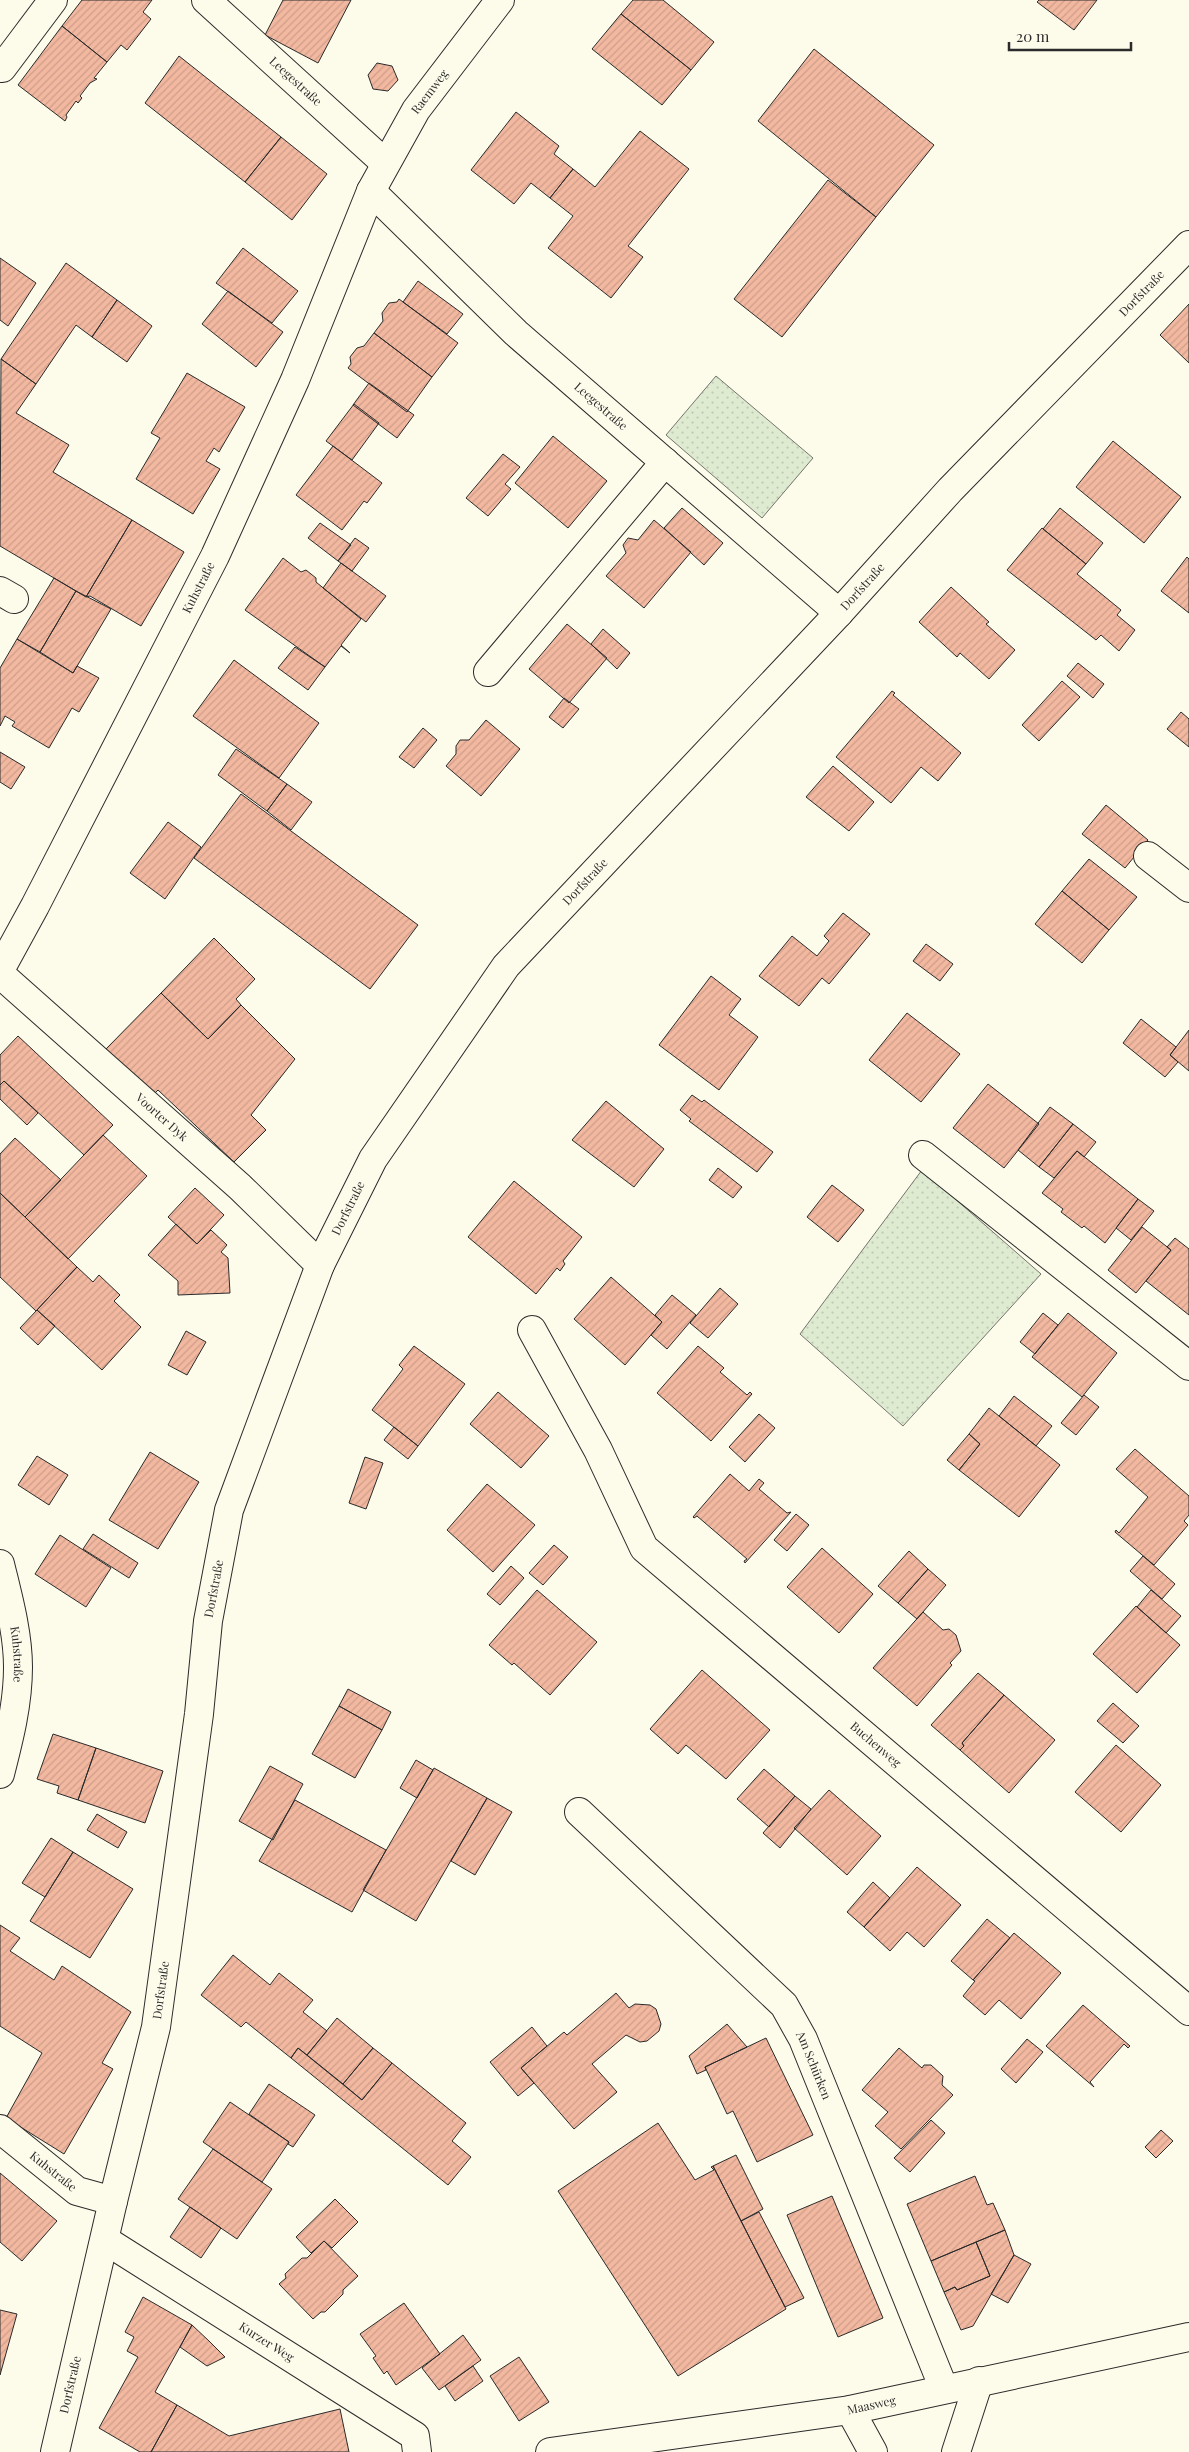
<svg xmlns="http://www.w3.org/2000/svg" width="1189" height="2452" viewBox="0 0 1189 2452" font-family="'Playfair Display',serif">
  <defs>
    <pattern id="park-dots" width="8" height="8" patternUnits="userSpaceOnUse" patternTransform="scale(1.25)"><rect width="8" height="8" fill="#deebd1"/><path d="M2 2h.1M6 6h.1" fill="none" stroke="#bfcab4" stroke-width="1.8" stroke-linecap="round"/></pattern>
    <pattern id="building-hatch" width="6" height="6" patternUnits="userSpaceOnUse" patternTransform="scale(1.25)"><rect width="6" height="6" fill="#f2b8a0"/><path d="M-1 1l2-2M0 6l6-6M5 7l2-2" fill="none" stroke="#d09e8a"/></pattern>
  </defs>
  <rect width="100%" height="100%" fill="#fdfbea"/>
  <path fill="url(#park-dots)" stroke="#74746e" d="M 716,376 L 813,458 L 762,518 L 666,435 Z
    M 922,1170 L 1041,1274 L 903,1426 L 800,1334 Z"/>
  <path fill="url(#building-hatch)" stroke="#2b2b2b" d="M 82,0 L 152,0 L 143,12 L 151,19 L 127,50 L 121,45 L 107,62 L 62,26 Z
    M 283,0 L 351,0 L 318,63 L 265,35 Z
    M 633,0 L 663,0 L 714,42 L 691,70 L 621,14 Z
    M 1039,0 L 1097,0 L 1074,30 L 1037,2 Z
    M 621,14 L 691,70 L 662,105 L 592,49 Z
    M 62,26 L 107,62 L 94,78 L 97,79 L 90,83 L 80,96 L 82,98 L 78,103 L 76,101 L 66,115 L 67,117 L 65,121 L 18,85 Z
    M 814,49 L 934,145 L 876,217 L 758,121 Z
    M 179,56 L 281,137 L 245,182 L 145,103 Z
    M 377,63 L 392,66 L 398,80 L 388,91 L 373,89 L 368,75 Z
    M 516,112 L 559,146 L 554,154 L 573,169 L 550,198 L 531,183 L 514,204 L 471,170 Z
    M 640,131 L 689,169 L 628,246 L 643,257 L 611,298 L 548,248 L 573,216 L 550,198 L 573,169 L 595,187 Z
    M 281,137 L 327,174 L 292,220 L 245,182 Z
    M 828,180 L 876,217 L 782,337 L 734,299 Z
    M 243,248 L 298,291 L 272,323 L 216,283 Z
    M 0,258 L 36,283 L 8,326 L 0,320 Z
    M 66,263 L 117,300 L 92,337 L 76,325 L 36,384 L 1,359 Z
    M 418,281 L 463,314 L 447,334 L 403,302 Z
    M 228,291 L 283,332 L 256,367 L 202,324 Z
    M 399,299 L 458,343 L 432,377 L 374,333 L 383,321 L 382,313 L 389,303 L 397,302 Z
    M 117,300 L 152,326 L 127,362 L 92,337 Z
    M 1189,304 L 1189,363 L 1160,335 Z
    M 374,333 L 432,377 L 407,412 L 348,368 L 351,364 L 350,357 L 357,348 L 364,346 Z
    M 1,359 L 36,384 L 16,413 L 69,445 L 53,472 L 132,520 L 86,597 L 0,546 Z
    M 187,373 L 245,407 L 219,452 L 214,448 L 206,461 L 220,469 L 193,514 L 136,479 L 160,438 L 151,433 Z
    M 369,383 L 414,415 L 397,438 L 353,405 Z
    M 354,404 L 379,423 L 352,460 L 326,441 Z
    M 553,436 L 607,481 L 568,528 L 515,483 Z
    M 1113,441 L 1181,497 L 1144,543 L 1076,487 Z
    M 333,446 L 382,483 L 367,503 L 364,501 L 342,530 L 296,495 Z
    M 503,454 L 520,467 L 505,484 L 511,489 L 488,516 L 466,498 Z
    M 682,508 L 723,543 L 704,565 L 664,528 Z
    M 1060,508 L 1103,543 L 1086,564 L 1043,529 Z
    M 132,520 L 184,552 L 141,626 L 90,596 L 86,597 Z
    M 654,520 L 691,552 L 644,608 L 606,576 L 626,553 L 623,545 L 628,538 L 638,540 Z
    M 320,523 L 351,545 L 338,561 L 308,538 Z
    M 1042,528 L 1086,564 L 1077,574 L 1121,610 L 1117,615 L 1135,630 L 1119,651 L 1101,635 L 1096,640 L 1007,570 Z
    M 355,538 L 369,548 L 352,571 L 338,561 Z
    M 1187,557 L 1189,559 L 1189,613 L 1161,591 Z
    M 283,558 L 301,572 L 306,570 L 316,578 L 316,582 L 361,619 L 341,645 L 350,653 L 341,646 L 325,667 L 245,610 Z
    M 341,563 L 386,596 L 366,622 L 323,588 Z
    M 54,578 L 76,591 L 40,652 L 17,639 Z
    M 951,587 L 989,622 L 986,624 L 1015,650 L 989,679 L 960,653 L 957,657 L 919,622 Z
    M 76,591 L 111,609 L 73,673 L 40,652 Z
    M 567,624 L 607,658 L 569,703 L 529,669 Z
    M 603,629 L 630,653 L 617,669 L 591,644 Z
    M 17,639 L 73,673 L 77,666 L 99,678 L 79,712 L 72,708 L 49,748 L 12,726 L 15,722 L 5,716 L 0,726 L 0,668 Z
    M 295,647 L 325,667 L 308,690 L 278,668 Z
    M 234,660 L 319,723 L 279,778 L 193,716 Z
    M 1078,663 L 1104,684 L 1093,698 L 1067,676 Z
    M 1062,681 L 1080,697 L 1039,741 L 1022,725 Z
    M 892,691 L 895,693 L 893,695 L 961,753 L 938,781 L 921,767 L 891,803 L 836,757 Z
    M 564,698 L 579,709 L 563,728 L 549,717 Z
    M 1181,712 L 1189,719 L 1189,747 L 1167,729 Z
    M 486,720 L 520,749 L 481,796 L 446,766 L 456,754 L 456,746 L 460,740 L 469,740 Z
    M 423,728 L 437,740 L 414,768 L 399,757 Z
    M 236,749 L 287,784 L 267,811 L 218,775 Z
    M 0,752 L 25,767 L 11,789 L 0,782 Z
    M 833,766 L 874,802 L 849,831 L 806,797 Z
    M 287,784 L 312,802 L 291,830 L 267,811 Z
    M 241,794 L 418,925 L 370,989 L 194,858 Z
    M 1106,805 L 1148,840 L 1125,868 L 1082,834 Z
    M 168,822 L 201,847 L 165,899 L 130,873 Z
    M 1089,859 L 1137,897 L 1109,930 L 1062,891 Z
    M 1062,891 L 1109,930 L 1082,963 L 1035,924 Z
    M 843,913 L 870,934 L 829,984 L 822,978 L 799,1006 L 759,976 L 792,936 L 817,956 L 829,941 L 824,936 Z
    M 214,938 L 255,979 L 236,999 L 241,1005 L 208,1039 L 161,993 Z
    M 926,944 L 953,964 L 940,981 L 913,961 Z
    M 711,976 L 741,999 L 729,1015 L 758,1037 L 719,1090 L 659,1045 Z
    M 161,993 L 208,1039 L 241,1005 L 295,1059 L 251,1115 L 266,1130 L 234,1162 L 158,1090 L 151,1097 L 105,1050 Z
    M 907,1013 L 960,1054 L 921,1102 L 869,1060 Z
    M 1141,1019 L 1176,1047 L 1170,1055 L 1178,1062 L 1165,1077 L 1123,1043 Z
    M 1189,1030 L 1189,1071 L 1170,1055 Z
    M 18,1036 L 113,1125 L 84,1155 L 4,1081 L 0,1085 L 0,1055 Z
    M 4,1081 L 38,1113 L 27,1125 L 0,1099 L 0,1085 Z
    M 988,1084 L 1039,1124 L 1004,1168 L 953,1128 Z
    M 692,1095 L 702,1102 L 704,1100 L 773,1152 L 757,1172 L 689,1121 L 691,1119 L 680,1110 Z
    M 606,1101 L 664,1149 L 634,1187 L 572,1140 Z
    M 1050,1107 L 1073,1124 L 1039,1167 L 1018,1150 Z
    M 1073,1124 L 1096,1142 L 1084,1157 L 1077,1151 L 1054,1178 L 1039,1167 Z
    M 103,1135 L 147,1176 L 68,1259 L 25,1217 Z
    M 15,1138 L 61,1180 L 25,1217 L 0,1193 L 0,1154 Z
    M 1077,1151 L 1138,1199 L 1105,1243 L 1084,1226 L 1082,1228 L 1061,1212 L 1063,1209 L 1042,1193 Z
    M 718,1168 L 742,1187 L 733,1198 L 709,1180 Z
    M 514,1181 L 582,1237 L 563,1261 L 565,1264 L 560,1271 L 557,1268 L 536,1294 L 468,1237 Z
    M 832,1185 L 864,1210 L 838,1242 L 807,1217 Z
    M 195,1188 L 224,1215 L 197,1244 L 168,1217 Z
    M 0,1193 L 77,1267 L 36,1311 L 0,1277 Z
    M 1138,1199 L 1154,1211 L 1131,1240 L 1116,1228 Z
    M 176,1224 L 197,1244 L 211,1230 L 227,1245 L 221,1252 L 228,1258 L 230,1293 L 178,1295 L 178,1281 L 148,1255 Z
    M 1142,1227 L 1171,1250 L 1136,1293 L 1108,1270 Z
    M 1175,1238 L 1189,1249 L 1189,1315 L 1146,1281 L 1171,1250 L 1167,1247 Z
    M 77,1267 L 93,1282 L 99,1275 L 120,1295 L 114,1301 L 141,1327 L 102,1370 L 37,1310 Z
    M 611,1277 L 662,1322 L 625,1365 L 574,1319 Z
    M 720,1288 L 738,1304 L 708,1338 L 690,1323 Z
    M 672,1295 L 696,1315 L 667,1349 L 651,1335 L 662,1322 L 655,1315 Z
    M 37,1310 L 55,1326 L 38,1345 L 20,1328 Z
    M 1043,1313 L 1058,1325 L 1035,1354 L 1020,1342 Z
    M 1068,1313 L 1117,1353 L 1082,1397 L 1032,1357 Z
    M 186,1331 L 206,1342 L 187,1375 L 168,1365 Z
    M 414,1346 L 465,1384 L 418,1446 L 372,1410 L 403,1369 L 399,1365 Z
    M 698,1346 L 724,1368 L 720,1372 L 747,1395 L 750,1392 L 752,1394 L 711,1441 L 657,1393 Z
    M 498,1392 L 549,1436 L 521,1468 L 470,1424 Z
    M 1084,1395 L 1099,1407 L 1076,1435 L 1061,1423 Z
    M 1014,1396 L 1052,1426 L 1036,1446 L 999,1416 Z
    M 989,1408 L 1060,1465 L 1019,1517 L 959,1470 L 980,1444 L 969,1434 Z
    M 759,1414 L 775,1428 L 745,1462 L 729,1447 Z
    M 394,1427 L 418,1446 L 408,1459 L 384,1440 Z
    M 969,1434 L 980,1444 L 959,1470 L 947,1460 Z
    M 1135,1449 L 1189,1496 L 1189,1515 L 1184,1521 L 1188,1525 L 1154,1565 L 1115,1532 L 1116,1530 L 1119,1533 L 1148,1497 L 1116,1469 Z
    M 150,1452 L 199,1482 L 158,1549 L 109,1520 Z
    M 37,1456 L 68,1475 L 49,1505 L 18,1485 Z
    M 365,1457 L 383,1463 L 366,1509 L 349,1503 Z
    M 730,1474 L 749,1491 L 759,1479 L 764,1483 L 759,1489 L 787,1513 L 791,1512 L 745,1563 L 744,1561 L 747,1559 L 697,1516 L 694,1518 L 693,1517 Z
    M 487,1484 L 535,1525 L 493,1572 L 447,1530 Z
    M 796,1514 L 809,1525 L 787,1551 L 774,1540 Z
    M 93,1534 L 138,1563 L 129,1578 L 83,1549 Z
    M 60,1535 L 111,1568 L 86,1607 L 35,1574 Z
    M 554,1545 L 568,1557 L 543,1585 L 529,1573 Z
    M 822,1548 L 873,1594 L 839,1633 L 787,1587 Z
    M 909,1551 L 928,1569 L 898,1603 L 878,1586 Z
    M 1143,1556 L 1175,1584 L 1162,1599 L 1130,1571 Z
    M 511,1566 L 524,1578 L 500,1605 L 487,1594 Z
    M 928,1569 L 946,1585 L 917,1619 L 898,1603 Z
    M 537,1590 L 597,1642 L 550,1695 L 514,1663 L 512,1665 L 489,1645 Z
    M 1151,1590 L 1181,1616 L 1166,1633 L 1137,1607 Z
    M 1136,1606 L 1180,1645 L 1137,1693 L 1093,1654 Z
    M 923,1612 L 943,1630 L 949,1629 L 956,1635 L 961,1651 L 950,1663 L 952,1665 L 917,1706 L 873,1668 Z
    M 702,1670 L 770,1730 L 726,1779 L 686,1745 L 678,1754 L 650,1729 Z
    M 978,1673 L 1004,1695 L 962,1743 L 964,1746 L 960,1750 L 931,1725 Z
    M 348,1689 L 391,1712 L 382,1730 L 339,1706 Z
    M 1004,1695 L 1055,1740 L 1009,1793 L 960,1750 L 964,1746 L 962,1743 Z
    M 1113,1703 L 1139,1726 L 1123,1743 L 1097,1721 Z
    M 339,1706 L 382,1730 L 355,1778 L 312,1754 Z
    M 53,1734 L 96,1748 L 78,1800 L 57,1793 L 59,1786 L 37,1779 Z
    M 1116,1745 L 1161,1785 L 1121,1832 L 1075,1792 Z
    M 96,1748 L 163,1771 L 145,1823 L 78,1800 Z
    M 416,1760 L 433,1770 L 417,1798 L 400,1788 Z
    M 270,1766 L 303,1784 L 273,1840 L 239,1821 Z
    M 434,1768 L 487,1798 L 416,1921 L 363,1890 Z
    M 764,1769 L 795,1796 L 769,1827 L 737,1799 Z
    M 829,1790 L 881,1836 L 847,1875 L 794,1828 Z
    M 795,1796 L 811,1809 L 780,1848 L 763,1833 Z
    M 487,1798 L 512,1812 L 475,1875 L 451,1861 Z
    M 295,1800 L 386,1850 L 352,1912 L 259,1861 Z
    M 97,1814 L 127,1832 L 118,1848 L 87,1830 Z
    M 51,1838 L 73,1852 L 45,1897 L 22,1883 Z
    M 73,1852 L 133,1889 L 90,1958 L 30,1921 Z
    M 917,1867 L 961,1905 L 924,1947 L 907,1932 L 890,1951 L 864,1927 Z
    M 873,1882 L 890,1898 L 864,1927 L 847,1912 Z
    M 987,1919 L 1010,1938 L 973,1980 L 951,1961 Z
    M 0,1925 L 20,1938 L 10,1951 L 54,1980 L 62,1966 L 131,2012 L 102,2063 L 113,2069 L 64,2154 L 6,2118 L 42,2053 L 0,2026 Z
    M 1014,1933 L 1061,1973 L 1021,2019 L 999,2000 L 985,2015 L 963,1996 L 975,1981 L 973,1980 Z
    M 233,1955 L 270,1985 L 279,1973 L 313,2000 L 303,2012 L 327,2031 L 307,2055 L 298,2048 L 291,2058 L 246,2022 L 241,2027 L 201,1995 Z
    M 616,1993 L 629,2008 L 635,2004 L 650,2005 L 656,2009 L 661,2024 L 659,2031 L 647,2041 L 640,2042 L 626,2035 L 592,2064 L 617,2092 L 574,2129 L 521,2068 L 564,2032 L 567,2035 Z
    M 1083,2005 L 1130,2046 L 1128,2048 L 1124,2044 L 1090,2082 L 1094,2087 L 1046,2046 Z
    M 337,2018 L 373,2048 L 343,2084 L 307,2055 Z
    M 727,2024 L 747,2047 L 705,2067 L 706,2070 L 697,2074 L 689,2056 Z
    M 532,2027 L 547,2046 L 521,2068 L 534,2083 L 518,2096 L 490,2062 Z
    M 766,2038 L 813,2135 L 757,2162 L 733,2111 L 727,2114 L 705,2067 Z
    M 1027,2039 L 1043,2052 L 1016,2083 L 1001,2069 Z
    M 298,2048 L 362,2100 L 392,2063 L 466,2123 L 452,2141 L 471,2157 L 448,2185 L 291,2058 Z
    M 373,2048 L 392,2063 L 362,2100 L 343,2084 Z
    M 899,2048 L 922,2068 L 924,2065 L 931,2065 L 943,2076 L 942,2085 L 953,2095 L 901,2149 L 875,2126 L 888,2112 L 862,2090 Z
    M 269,2084 L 315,2115 L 293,2147 L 288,2144 L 289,2142 L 249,2114 Z
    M 230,2102 L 289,2142 L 262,2182 L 203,2142 Z
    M 931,2120 L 945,2133 L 910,2172 L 894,2158 Z
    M 658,2123 L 695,2180 L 714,2170 L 711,2167 L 713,2166 L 786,2309 L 678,2376 L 558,2191 Z
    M 1161,2130 L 1173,2141 L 1156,2158 L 1145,2147 Z
    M 213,2149 L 272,2189 L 237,2239 L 178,2199 Z
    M 736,2155 L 763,2209 L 741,2221 L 713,2166 Z
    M 0,2173 L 57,2221 L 22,2261 L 0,2242 Z
    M 975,2176 L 987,2205 L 993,2203 L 1005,2230 L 931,2261 L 907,2204 Z
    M 832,2196 L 883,2318 L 838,2337 L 787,2215 Z
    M 335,2199 L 358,2222 L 332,2248 L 324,2241 L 311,2253 L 296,2237 Z
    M 190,2207 L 221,2228 L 201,2258 L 170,2237 Z
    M 759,2212 L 804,2298 L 785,2307 L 741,2221 Z
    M 1005,2230 L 1014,2255 L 973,2326 L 961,2330 L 944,2292 L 955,2287 L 957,2290 L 990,2276 L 976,2242 Z
    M 324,2241 L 358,2276 L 343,2290 L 343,2294 L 325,2312 L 321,2312 L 313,2319 L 279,2284 L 286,2278 L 285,2274 L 302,2258 L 307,2258 Z
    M 976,2242 L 990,2276 L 957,2290 L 955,2287 L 944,2292 L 931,2261 Z
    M 1014,2255 L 1031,2264 L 1008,2303 L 991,2294 Z
    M 143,2297 L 192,2325 L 155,2392 L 177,2405 L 151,2452 L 140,2452 L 99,2428 L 138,2357 L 127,2351 L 134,2337 L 125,2332 Z
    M 404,2303 L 440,2354 L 396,2385 L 387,2371 L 384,2374 L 373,2358 L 376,2356 L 360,2334 Z
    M 0,2310 L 17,2314 L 0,2375 Z
    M 192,2325 L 209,2341 L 225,2357 L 207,2366 L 180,2347 Z
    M 463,2335 L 481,2360 L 439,2390 L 422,2368 Z
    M 519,2357 L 549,2402 L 519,2421 L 490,2376 Z
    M 473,2366 L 483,2381 L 455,2401 L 445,2386 Z
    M 177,2405 L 229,2436 L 340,2409 L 349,2452 L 151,2452 Z"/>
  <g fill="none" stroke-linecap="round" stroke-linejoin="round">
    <g stroke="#2b2b2b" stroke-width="30">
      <g id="minor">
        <path id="s1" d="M 206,0 L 385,163"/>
        <path d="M 2,68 L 53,0"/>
        <path id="s2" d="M 371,191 L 516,333 L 839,613"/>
        <path d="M 0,591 L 14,599"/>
        <path d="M 488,672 L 665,462"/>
        <path d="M 1148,856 L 1189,888"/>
        <path id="s3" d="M 0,970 L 35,906 L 215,556 L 295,380 L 371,191 L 416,110 L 500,0"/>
        <path id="s4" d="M 0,974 L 240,1187 L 320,1265"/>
        <path d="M 923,1155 L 1189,1366"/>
        <path id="s5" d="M 532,1330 L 598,1450 L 644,1548 L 1189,2011"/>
        <path id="s6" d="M 0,1564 C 8,1597 18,1633 18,1667 C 18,1704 9,1739 0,1774"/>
        <path id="s7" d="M 579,1812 L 784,2005 L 803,2039 L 944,2389"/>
        <path id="s8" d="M 0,2129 L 77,2191 L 113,2201"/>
        <path id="s9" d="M 105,2240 L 415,2436 L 417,2452"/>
        <path d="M 850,2410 L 873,2452"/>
        <path id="s10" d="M 550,2452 L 850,2410 L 1189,2337"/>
        <path d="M 956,2452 L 979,2381"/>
      </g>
    </g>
    <g stroke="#2b2b2b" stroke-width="30">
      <g id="major">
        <path id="s11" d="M 55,2452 L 113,2201 L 156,2027 L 199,1714 L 208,1621 L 229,1510 L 320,1265 L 373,1159 L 506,966 L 839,613 L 950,490 L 1189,245"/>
      </g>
    </g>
    <use href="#minor" stroke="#fdfbea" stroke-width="28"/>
    <use href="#major" stroke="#fdfbea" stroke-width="28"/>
  </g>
  <g text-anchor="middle" stroke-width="4" stroke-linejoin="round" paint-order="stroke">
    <g font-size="12" fill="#2b2b2b" stroke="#fdfbea">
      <text dy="4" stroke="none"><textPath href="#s1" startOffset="121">Leegestraße</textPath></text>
      <text dy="4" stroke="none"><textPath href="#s3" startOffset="979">Raemweg</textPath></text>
      <text dy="4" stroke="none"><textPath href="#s11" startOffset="2499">Dorfstraße</textPath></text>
      <text dy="4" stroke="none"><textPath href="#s2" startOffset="315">Leegestraße</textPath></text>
      <text dy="4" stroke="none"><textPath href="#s3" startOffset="431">Kuhstraße</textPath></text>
      <text dy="4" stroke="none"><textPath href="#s11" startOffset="2094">Dorfstraße</textPath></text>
      <text dy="4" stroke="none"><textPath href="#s11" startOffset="1689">Dorfstraße</textPath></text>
      <text dy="4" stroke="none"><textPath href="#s4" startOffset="216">Voorter Dyk</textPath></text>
      <text dy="4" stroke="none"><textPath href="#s11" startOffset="1284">Dorfstraße</textPath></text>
      <text dy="4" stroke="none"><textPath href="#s11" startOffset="879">Dorfstraße</textPath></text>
      <text dy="4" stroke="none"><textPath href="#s6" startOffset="92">Kuhstraße</textPath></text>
      <text dy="4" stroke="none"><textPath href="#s5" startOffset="549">Buchenweg</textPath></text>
      <text dy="4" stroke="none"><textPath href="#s11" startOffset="474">Dorfstraße</textPath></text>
      <text dy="4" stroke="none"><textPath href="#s7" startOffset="349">Am Schürken</textPath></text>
      <text dy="4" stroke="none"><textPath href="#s8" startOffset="68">Kuhstraße</textPath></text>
      <text dy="4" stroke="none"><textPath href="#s9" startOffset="191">Kurzer Weg</textPath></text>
      <text dy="4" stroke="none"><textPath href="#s11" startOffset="69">Dorfstraße</textPath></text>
      <text dy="4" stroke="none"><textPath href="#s10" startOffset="325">Maasweg</textPath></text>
    </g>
  </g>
  <path d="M1009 42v8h122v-8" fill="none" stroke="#2b2b2b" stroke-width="2.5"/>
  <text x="1016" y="42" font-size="15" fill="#2b2b2b" stroke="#fdfbea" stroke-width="4" paint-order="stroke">20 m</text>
</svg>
